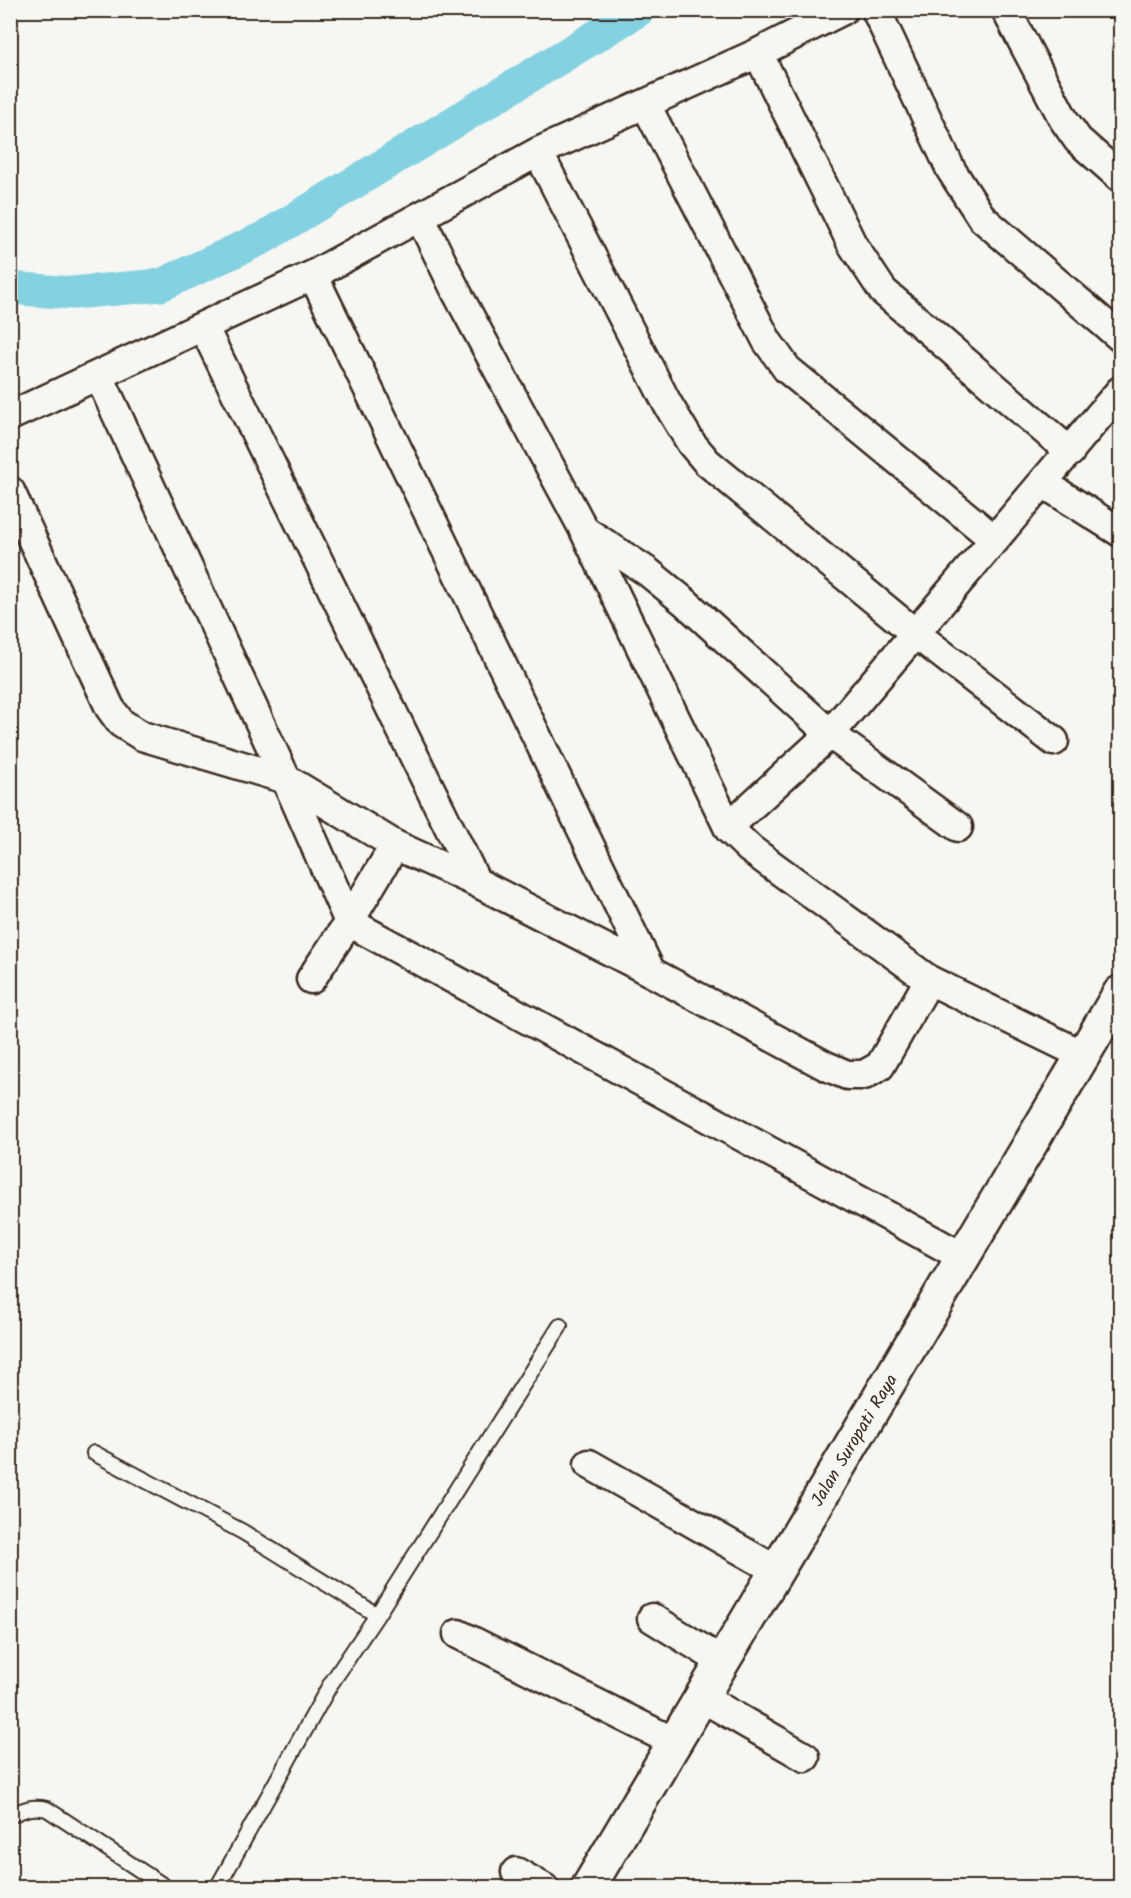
<svg xmlns="http://www.w3.org/2000/svg" width="1131" height="1898" viewBox="0 0 1131 1898" font-family="Kalam,sans-serif">
  <rect width="100%" height="100%" fill="#f6f6f2"/>
  <filter id="ink" filterUnits="userSpaceOnUse"><feTurbulence type="fractalNoise" baseFrequency=".0167" numOctaves="2"/><feDisplacementMap in="SourceGraphic" scale="12" xChannelSelector="R" yChannelSelector="G"/><feConvolveMatrix kernelMatrix="1 2 1 2 8 2 1 2 1" color-interpolation-filters="sRGB"/></filter>
  <g filter="url(#ink)">
    <g fill="none" stroke-linecap="round" stroke-linejoin="round">
      <path stroke="#84d1e2" stroke-width="33" d="M 10,288 L 72,293 L 161,285 L 263,238 L 639,10"/>
      <g stroke="#3b2a1e" stroke-width="18">
        <path id="lane" d="M 94,1453 L 243,1532 L 377,1615 L 330,1685 L 217,1888
          M 377,1615 L 560,1326
          M 10,1816 C 23,1809 32,1806 47,1809 L 167,1888
          M 10,1887 L 11,1888"/>
      </g>
      <g stroke="#3b2a1e" stroke-width="33">
        <path id="street" d="M 876,10 L 951,170 L 982,218 L 1120,337
          M 1006,10 L 1064,120 L 1078,140 L 1120,177
          M 758,53 L 852,244 L 883,291 L 1070,452
          M 646,105 L 767,341 L 787,369 L 995,540
          M 538,152 L 667,403 L 691,443 L 707,462 L 916,634 L 1054,741
          M 420,217 L 457,293 L 584,530 L 729,829 L 750,849 L 929,980 L 1083,1055
          M 313,275 L 651,972
          M 203,326 L 476,882
          M 99,376 L 286,779 L 349,922 L 963,1257
          M 10,416 L 313,275 L 538,152 L 758,53 L 843,10
          M 1043,483 L 1120,532
          M 10,491 L 110,708 L 121,723 L 142,736 L 286,779 L 395,845 L 476,882 L 651,972 L 826,1066 L 847,1075 L 864,1075 L 880,1066 L 929,980
          M 584,530 L 648,572 L 686,603 L 830,734 L 1120,391
          M 729,829 L 739,817 L 830,734 L 958,827
          M 311,979 L 349,922 L 395,845
          M 589,1464 L 776,1570
          M 652,1618 L 707,1652 L 723,1658
          M 458,1634 L 674,1742
          M 701,1697 L 805,1757
          M 516,1872 L 544,1888"/>
      </g>
      <g stroke="#3b2a1e" stroke-width="38">
        <path id="secondary" d="M 588,1888 L 1120,993"/>
      </g>
      <use href="#lane" stroke="#f6f6f2" stroke-width="14"/>
      <use href="#street" stroke="#f6f6f2" stroke-width="28"/>
      <use href="#secondary" stroke="#f6f6f2" stroke-width="33"/>
    </g>
  </g>
  <g text-anchor="middle" stroke-width="5" stroke-linejoin="round" paint-order="stroke">
    <g font-size="18" fill="#3b2a1e" stroke="#f6f6f2">
      <text transform="translate(854 1440) rotate(-59)" y="6">Jalan Suropati Raya</text>
    </g>
  </g>
  <rect width="1131" height="1898" fill="none" stroke="#f6f6f2" stroke-width="36"/>
  <rect x="18" y="18" width="1095" height="1862" fill="none" stroke="#3b2a1e" stroke-width="2" filter="url(#ink)"/>
</svg>
